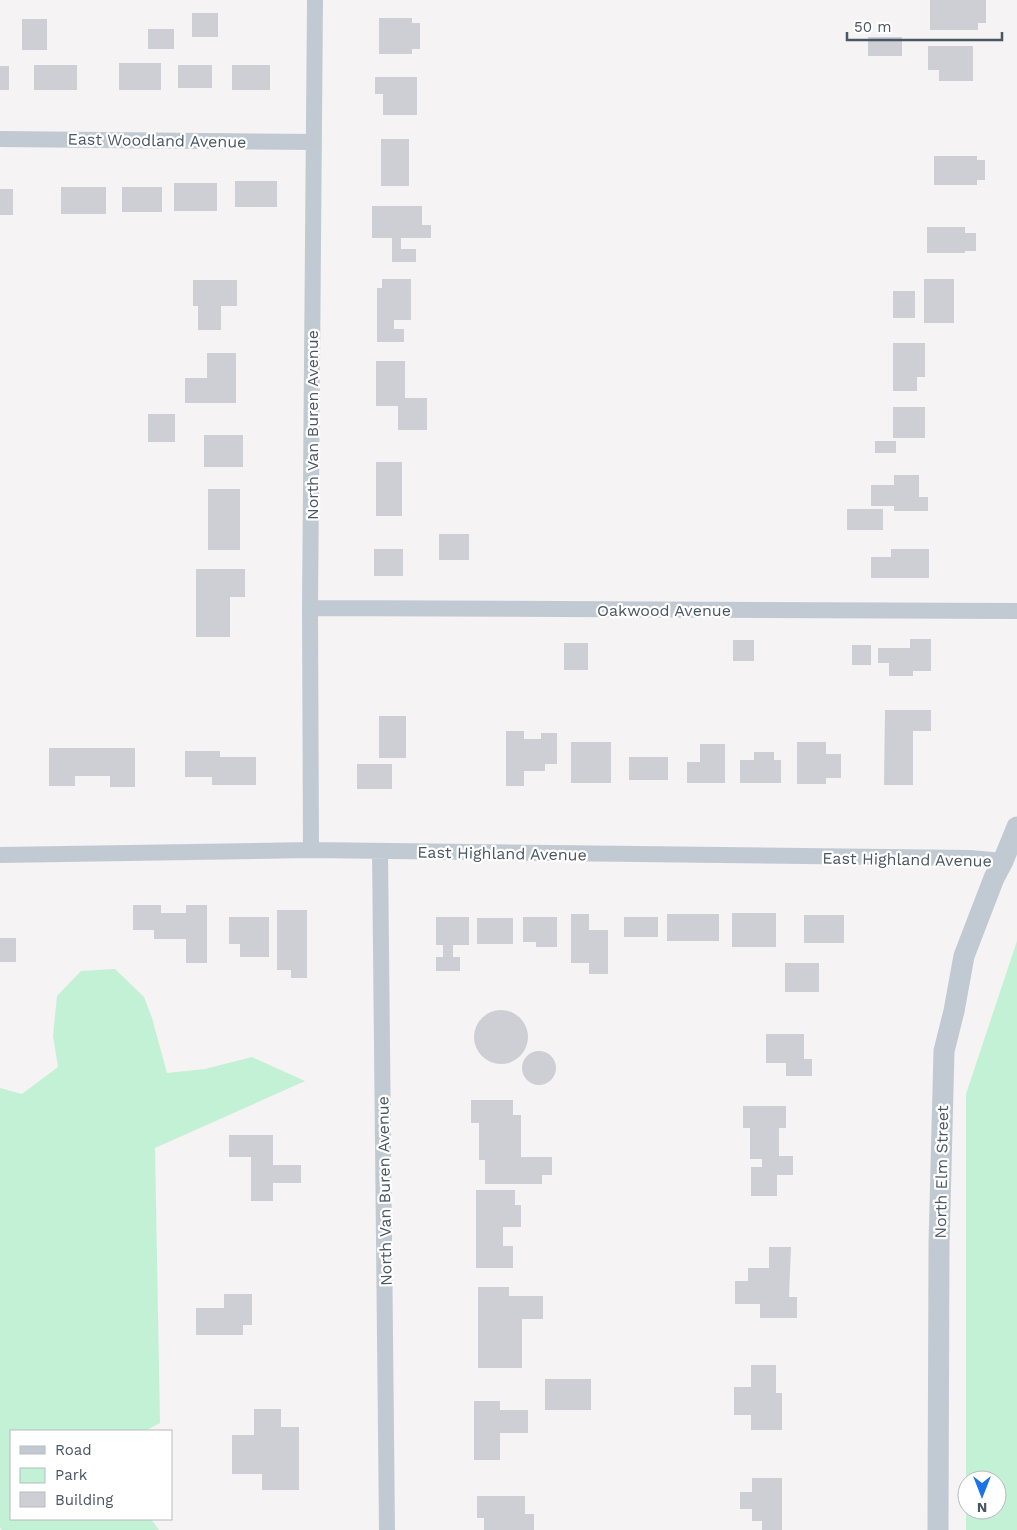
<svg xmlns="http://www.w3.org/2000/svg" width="1017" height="1530" viewBox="0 0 1017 1530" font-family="'Work Sans',sans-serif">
  <rect width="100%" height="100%" fill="#f5f3f3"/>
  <path fill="#c3f1d5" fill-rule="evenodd" d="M 1017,941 L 1017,1530 L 966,1530 L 966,1094 ZM 967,1480 L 997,1480 L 997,1510 L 967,1510 Z
    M 115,969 L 144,997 L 152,1018 L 167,1073 L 205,1069 L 252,1057 L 305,1081 L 155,1148 L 160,1423 L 145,1431 L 11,1431 L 11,1519 L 151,1519 L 159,1530 L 2,1530 L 0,1528 L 0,1088 L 22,1094 L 58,1067 L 53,1036 L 57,996 L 81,971 Z"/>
  <path fill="#cdcfd5" d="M 930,0 L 986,0 L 986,23 L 978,23 L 978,30 L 930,30 Z
    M 192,13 L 218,13 L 218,37 L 192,37 Z
    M 379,18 L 412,18 L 412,23 L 420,23 L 420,49 L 412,49 L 412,54 L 379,54 Z
    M 22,19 L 47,19 L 47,50 L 22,50 Z
    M 148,29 L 174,29 L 174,49 L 148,49 Z
    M 868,37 L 902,37 L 902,56 L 868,56 Z
    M 928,46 L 973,46 L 973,81 L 939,81 L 939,70 L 928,70 Z
    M 119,63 L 161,63 L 161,90 L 119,90 Z
    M 34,65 L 77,65 L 77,90 L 34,90 Z
    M 178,65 L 212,65 L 212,88 L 178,88 Z
    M 232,65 L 270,65 L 270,90 L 232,90 Z
    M 0,66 L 9,66 L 9,90 L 0,90 Z
    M 375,77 L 417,77 L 417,115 L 383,115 L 383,94 L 375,94 Z
    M 381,139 L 409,139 L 409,186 L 381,186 Z
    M 934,156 L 977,156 L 977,160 L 985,160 L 985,180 L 977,180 L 977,185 L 934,185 Z
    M 235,181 L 277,181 L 277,207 L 235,207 Z
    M 174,183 L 217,183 L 217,211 L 174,211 Z
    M 61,187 L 106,187 L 106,214 L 61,214 Z
    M 122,187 L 162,187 L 162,212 L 122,212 Z
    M 0,189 L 13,189 L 13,215 L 0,215 Z
    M 372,206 L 422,206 L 422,225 L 431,225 L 431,238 L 401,238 L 401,249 L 416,249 L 416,262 L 392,262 L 392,238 L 372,238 Z
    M 927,227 L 965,227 L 965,233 L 976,233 L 976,251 L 965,251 L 965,253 L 927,253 Z
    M 382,279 L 411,279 L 411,320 L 394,320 L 394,329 L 404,329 L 404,342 L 377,342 L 377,288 L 382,288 Z
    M 924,279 L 954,279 L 954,323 L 924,323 Z
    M 193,280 L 237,280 L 237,306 L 221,306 L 221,330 L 198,330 L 198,306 L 193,306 Z
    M 893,291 L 915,291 L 915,318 L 893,318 Z
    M 893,343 L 925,343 L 925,377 L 917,377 L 917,391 L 893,391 Z
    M 207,353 L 236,353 L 236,403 L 185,403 L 185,378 L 207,378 Z
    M 376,361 L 405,361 L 405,398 L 427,398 L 427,430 L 398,430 L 398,406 L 376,406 Z
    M 893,407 L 925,407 L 925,438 L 893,438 Z
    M 148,414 L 175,414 L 175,442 L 148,442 Z
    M 204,435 L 243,435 L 243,467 L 204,467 Z
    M 875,441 L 896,441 L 896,453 L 875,453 Z
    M 376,462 L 402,462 L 402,516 L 376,516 Z
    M 894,475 L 919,475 L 919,497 L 928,497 L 928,511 L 894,511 L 894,506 L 871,506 L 871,485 L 894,485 Z
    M 208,489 L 240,489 L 240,550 L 208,550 Z
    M 847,509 L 883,509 L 883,530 L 847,530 Z
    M 439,534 L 469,534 L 469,560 L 439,560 Z
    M 374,549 L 403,549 L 403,576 L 374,576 Z
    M 891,549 L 929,549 L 929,578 L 871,578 L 871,557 L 891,557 Z
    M 196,569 L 245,569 L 245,597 L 230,597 L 230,637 L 196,637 Z
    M 910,639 L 931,639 L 931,671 L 913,671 L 913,676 L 889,676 L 889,663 L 878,663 L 878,648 L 910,648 Z
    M 733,640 L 754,640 L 754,661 L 733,661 Z
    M 564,643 L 588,643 L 588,670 L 564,670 Z
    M 852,645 L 871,645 L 871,665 L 852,665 Z
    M 885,710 L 931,710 L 931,731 L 913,731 L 913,785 L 884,785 Z
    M 379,716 L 406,716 L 406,758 L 379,758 Z
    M 506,731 L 524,731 L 524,739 L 541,739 L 541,733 L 557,733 L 557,764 L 545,764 L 545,771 L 524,771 L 524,786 L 506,786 Z
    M 571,742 L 611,742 L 611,783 L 571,783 Z
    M 797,742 L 826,742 L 826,754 L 841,754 L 841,778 L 826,778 L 826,784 L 797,784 Z
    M 700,744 L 725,744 L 725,783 L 687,783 L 687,762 L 700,762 Z
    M 49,748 L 135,748 L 135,787 L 110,787 L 110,776 L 75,776 L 75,786 L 49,786 Z
    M 185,751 L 220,751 L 220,757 L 256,757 L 256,785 L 212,785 L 212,777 L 185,777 Z
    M 754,752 L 774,752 L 774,760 L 781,760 L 781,783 L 740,783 L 740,760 L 754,760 Z
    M 629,757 L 668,757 L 668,780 L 629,780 Z
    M 357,764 L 392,764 L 392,789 L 357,789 Z
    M 133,905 L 161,905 L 161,913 L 186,913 L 186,905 L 207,905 L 207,963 L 186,963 L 186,939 L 154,939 L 154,930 L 133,930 Z
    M 277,910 L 307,910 L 307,978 L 291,978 L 291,970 L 277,970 Z
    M 732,913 L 776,913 L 776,947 L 732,947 Z
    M 571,914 L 589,914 L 589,930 L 608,930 L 608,974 L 589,974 L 589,963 L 571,963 Z
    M 667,914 L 719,914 L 719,941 L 667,941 Z
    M 804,915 L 844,915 L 844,943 L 804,943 Z
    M 229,917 L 269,917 L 269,957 L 240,957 L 240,944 L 229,944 Z
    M 436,917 L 469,917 L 469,945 L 453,945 L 453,957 L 460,957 L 460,971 L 436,971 L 436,957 L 443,957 L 443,945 L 436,945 Z
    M 523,917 L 557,917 L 557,947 L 536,947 L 536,942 L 523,942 Z
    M 624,917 L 658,917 L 658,937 L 624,937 Z
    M 477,918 L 513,918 L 513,944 L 477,944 Z
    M 0,938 L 16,938 L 16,962 L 0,962 Z
    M 785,963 L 819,963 L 819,992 L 785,992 Z
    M474 1037a27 27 0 1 1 54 0a27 27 0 1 1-54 0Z
    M 766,1034 L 804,1034 L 804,1059 L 812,1059 L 812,1076 L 786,1076 L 786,1063 L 766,1063 Z
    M522 1068a17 17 0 1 1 34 0a17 17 0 1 1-34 0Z
    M 471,1100 L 513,1100 L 513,1115 L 521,1115 L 521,1157 L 552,1157 L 552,1175 L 542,1175 L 542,1184 L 485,1184 L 485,1160 L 479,1160 L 479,1123 L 471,1123 Z
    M 743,1106 L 786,1106 L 786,1128 L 779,1128 L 779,1156 L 793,1156 L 793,1175 L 777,1175 L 777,1196 L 751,1196 L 751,1167 L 762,1167 L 762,1159 L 750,1159 L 750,1128 L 743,1128 Z
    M 229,1135 L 273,1135 L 273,1165 L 301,1165 L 301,1183 L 273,1183 L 273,1201 L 251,1201 L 251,1157 L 229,1157 Z
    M 476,1190 L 515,1190 L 515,1205 L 521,1205 L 521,1227 L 503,1227 L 503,1246 L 513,1246 L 513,1268 L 476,1268 Z
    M 769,1247 L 791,1247 L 789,1297 L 797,1297 L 797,1318 L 760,1318 L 760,1304 L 735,1304 L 735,1281 L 748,1281 L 748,1268 L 769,1268 Z
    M 478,1287 L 509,1287 L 509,1296 L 543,1296 L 543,1319 L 522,1319 L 522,1368 L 478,1368 Z
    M 224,1294 L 252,1294 L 252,1325 L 243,1325 L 243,1335 L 196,1335 L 196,1308 L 224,1308 Z
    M 751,1365 L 776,1365 L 776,1393 L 782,1393 L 782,1430 L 751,1430 L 751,1415 L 734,1415 L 734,1387 L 751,1387 Z
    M 545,1379 L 591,1379 L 591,1410 L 545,1410 Z
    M 474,1401 L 500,1401 L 500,1410 L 528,1410 L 528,1433 L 500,1433 L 500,1460 L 474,1460 Z
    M 254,1409 L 281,1409 L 281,1427 L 299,1427 L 299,1490 L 262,1490 L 262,1474 L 232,1474 L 232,1435 L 254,1435 Z
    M 752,1478 L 782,1478 L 782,1530 L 762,1530 L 762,1521 L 752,1521 L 752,1509 L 740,1509 L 740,1492 L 752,1492 Z
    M 477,1496 L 525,1496 L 525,1514 L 534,1514 L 534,1530 L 484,1530 L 484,1518 L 477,1518 Z"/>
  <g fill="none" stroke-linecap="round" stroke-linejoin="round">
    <path stroke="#c1cad2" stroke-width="16" d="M 0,139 L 314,142
      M 310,608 L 1017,611
      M 311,850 L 310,608 L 315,0
      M 380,852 L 387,1530
      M 0,855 L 311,850 L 970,858 L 1003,861"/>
    <path stroke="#c1cad2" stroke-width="21" d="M 938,1530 L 939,1244 L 944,1051 L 954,1011 L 964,956 L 994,878 L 1003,861 L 1017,827"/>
  </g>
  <g text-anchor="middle" stroke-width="4.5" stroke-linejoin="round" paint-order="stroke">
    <g font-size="16" fill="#4a5661" stroke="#fff">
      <text transform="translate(157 140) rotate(1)" y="6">East Woodland Avenue</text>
      <text transform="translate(312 425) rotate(-90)" y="6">North Van Buren Avenue</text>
      <text x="664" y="616">Oakwood Avenue</text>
      <text transform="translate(502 853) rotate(1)" y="6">East Highland Avenue</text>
      <text transform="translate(907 859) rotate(1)" y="6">East Highland Avenue</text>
      <text transform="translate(941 1172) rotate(-89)" y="6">North Elm Street</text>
      <text transform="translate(384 1191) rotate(-91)" y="6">North Van Buren Avenue</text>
    </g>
  </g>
  <rect x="10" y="1430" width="162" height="90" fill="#ffffff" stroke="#b7bbc0"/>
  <rect x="20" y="1446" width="25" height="8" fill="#c1cad2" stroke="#b7bbc0"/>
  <text x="55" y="1455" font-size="15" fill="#4a5661">Road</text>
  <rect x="20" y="1468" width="25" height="15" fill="#c3f1d5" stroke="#b7bbc0"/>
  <text x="55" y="1480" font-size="15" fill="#4a5661">Park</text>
  <rect x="20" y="1492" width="25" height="15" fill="#cdcfd5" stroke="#b7bbc0"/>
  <text x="55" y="1505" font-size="15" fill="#4a5661">Building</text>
  <g transform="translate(982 1495) rotate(180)"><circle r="24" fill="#ffffff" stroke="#b7bbc0"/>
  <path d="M0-4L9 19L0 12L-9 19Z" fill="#1a73e8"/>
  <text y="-8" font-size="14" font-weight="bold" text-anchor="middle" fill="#4a5661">N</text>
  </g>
  <path d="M847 32v8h155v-8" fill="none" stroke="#4a5661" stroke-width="2.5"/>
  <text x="854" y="32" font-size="15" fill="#4a5661" stroke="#ffffff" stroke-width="4" paint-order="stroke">50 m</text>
</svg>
